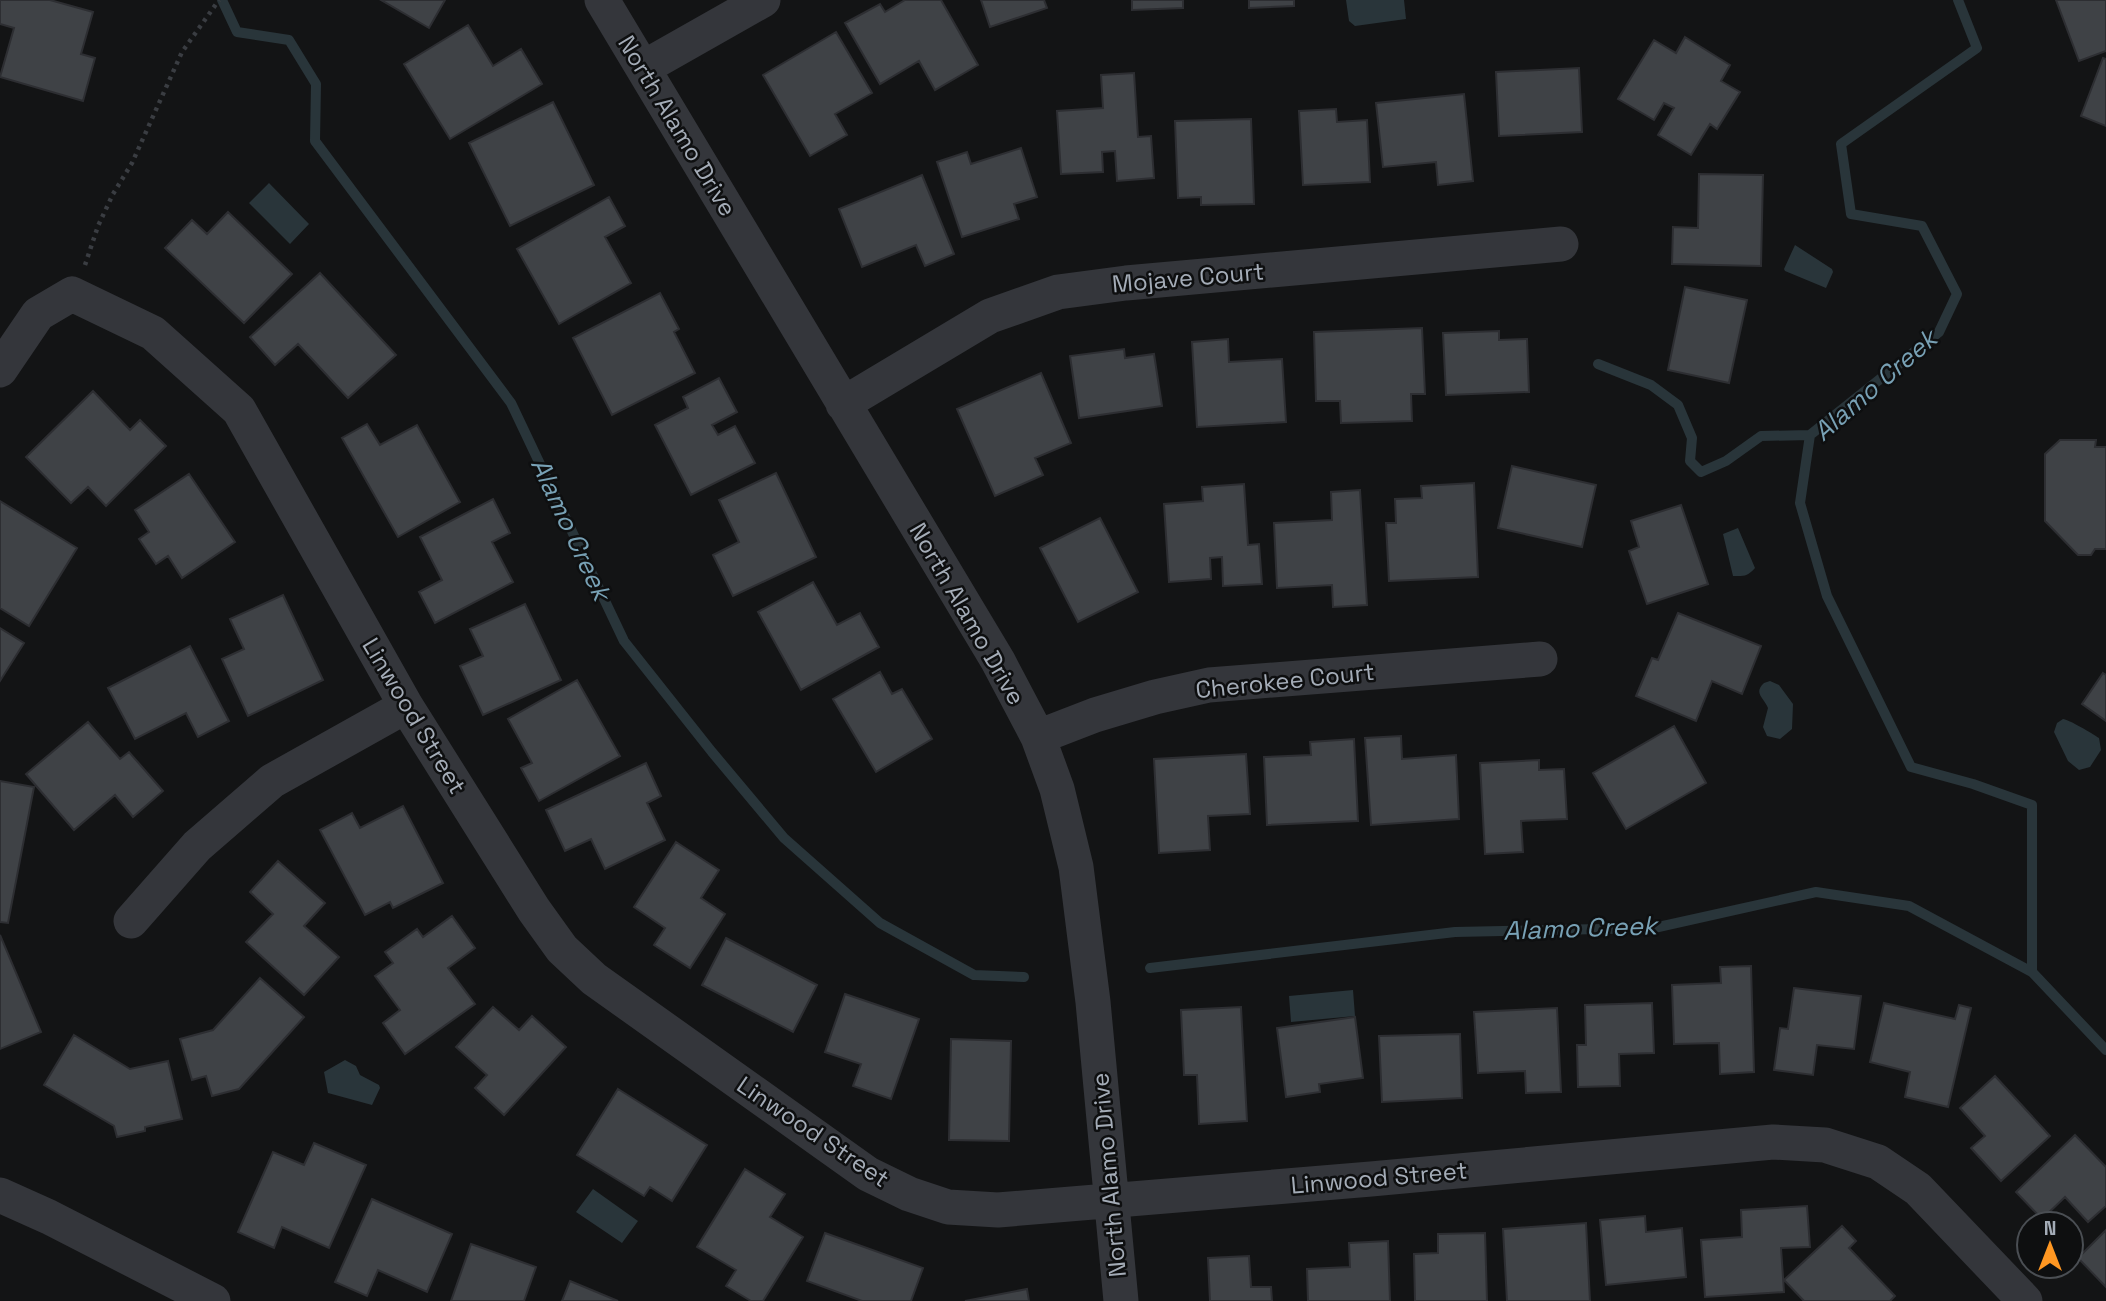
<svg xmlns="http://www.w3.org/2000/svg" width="2106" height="1301" viewBox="0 0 2106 1301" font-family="'Space Grotesk',sans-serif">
  <rect width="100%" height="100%" fill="#131415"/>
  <path fill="#29353a" d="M 1346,0 L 1404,0 L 1406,19 L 1355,26 L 1349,21 Z
    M 269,183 L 309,224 L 290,244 L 249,203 Z
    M 1795,245 L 1832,269 L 1833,272 L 1826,288 L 1785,271 L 1784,269 Z
    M 1738,528 L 1755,568 C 1747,577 1744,576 1733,576 L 1723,534 Z
    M 1770,681 L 1779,685 L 1793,704 L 1792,729 L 1780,739 L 1767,736 L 1763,727 L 1768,708 C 1764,698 1753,693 1764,683 Z
    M 2063,719 C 2068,719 2093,734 2099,738 L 2101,750 L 2090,767 L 2079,770 L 2068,761 L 2054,732 L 2057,723 Z
    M 1353,990 L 1355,1016 L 1291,1022 L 1289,996 Z
    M 345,1060 L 356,1066 L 360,1075 L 379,1085 L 380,1088 L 372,1105 L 328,1093 L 324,1072 Z
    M 593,1189 L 638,1221 L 622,1243 L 576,1212 Z"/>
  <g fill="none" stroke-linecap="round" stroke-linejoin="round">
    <path stroke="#29353a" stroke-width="10" d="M 222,0 L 237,32 L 289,40 L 316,84 L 315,141 L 511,403 L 624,641 L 712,752 L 784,838 L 880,923 L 974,975 L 1024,977
      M 1958,0 L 1977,48 L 1841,144 L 1851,214 L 1922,226 L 1957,294 L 1939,332 L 1810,435 L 1800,503 L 1827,596 L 1911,767 L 1973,784 L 2032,805 L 2032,972
      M 1598,364 L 1651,385 L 1678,405 L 1692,438 L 1690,461 L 1701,472 L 1726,461 L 1761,436 L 1810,435
      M 1150,968 L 1455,932 L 1654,928 L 1816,892 L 1909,906 L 2032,972 L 2106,1050"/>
  </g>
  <path fill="#3f4246" stroke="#2d2e32" stroke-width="2" d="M 0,0 L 50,0 L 93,12 L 81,54 L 95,58 L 83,101 L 0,77 L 14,28 L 0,24 Z
    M 381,0 L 445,0 L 429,28 Z
    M 905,0 L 941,0 L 978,65 L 935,90 L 919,61 L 880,84 L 845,23 L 880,4 L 885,12 Z
    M 981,0 L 1044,0 L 1047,8 L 990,27 Z
    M 1132,0 L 1183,0 L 1183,8 L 1132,10 Z
    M 1249,0 L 1294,0 L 1294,6 L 1249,8 Z
    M 2056,0 L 2106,0 L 2106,51 L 2079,61 Z
    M 468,25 L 493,66 L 521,49 L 542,84 L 450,139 L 404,64 Z
    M 836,32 L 872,93 L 835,114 L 847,135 L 810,156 L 763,75 Z
    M 1685,37 L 1730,65 L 1721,81 L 1740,92 L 1717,129 L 1710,124 L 1691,155 L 1658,135 L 1674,108 L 1664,103 L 1654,120 L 1618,99 L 1654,40 L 1676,53 Z
    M 2103,58 L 2106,59 L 2106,126 L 2081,116 Z
    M 1579,68 L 1582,132 L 1499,136 L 1496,72 Z
    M 1134,73 L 1138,137 L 1151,136 L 1154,178 L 1117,181 L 1115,151 L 1102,152 L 1103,172 L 1061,174 L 1057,111 L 1103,108 L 1101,75 Z
    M 1464,94 L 1473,181 L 1438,185 L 1436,162 L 1383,167 L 1376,103 Z
    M 553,102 L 594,185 L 510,226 L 469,143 Z
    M 1336,109 L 1337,122 L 1367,120 L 1370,182 L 1303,185 L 1299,111 Z
    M 1251,119 L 1254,204 L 1201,205 L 1201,197 L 1178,198 L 1175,121 Z
    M 1021,148 L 1037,197 L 1014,204 L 1019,219 L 962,237 L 937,162 L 967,152 L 971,164 Z
    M 1699,174 L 1763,175 L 1761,266 L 1672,264 L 1673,227 L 1698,228 Z
    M 922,175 L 954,254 L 925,266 L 916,245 L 862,267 L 839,209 Z
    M 609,197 L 625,226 L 605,237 L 631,283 L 559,324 L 517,249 Z
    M 228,212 L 292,274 L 244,323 L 165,248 L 192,220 L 207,234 Z
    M 320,273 L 396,355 L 348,398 L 298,344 L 275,365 L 250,337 Z
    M 1685,287 L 1747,300 L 1729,383 L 1668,370 Z
    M 660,293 L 679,329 L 674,332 L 695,373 L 612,415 L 573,338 Z
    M 1422,328 L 1425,394 L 1411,394 L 1412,421 L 1341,423 L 1340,401 L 1316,401 L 1314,332 Z
    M 1499,331 L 1499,340 L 1527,339 L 1529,392 L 1446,395 L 1443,333 Z
    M 1228,339 L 1229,362 L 1282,359 L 1286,422 L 1197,427 L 1192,342 Z
    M 1124,349 L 1125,358 L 1154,354 L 1162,406 L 1079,418 L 1070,356 Z
    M 1041,373 L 1071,443 L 1035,458 L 1043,475 L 995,496 L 957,409 Z
    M 719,378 L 737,412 L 712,425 L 718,435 L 735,426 L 755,463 L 691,495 L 655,425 L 688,408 L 683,397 Z
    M 93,391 L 130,430 L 140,420 L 166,446 L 106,506 L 88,487 L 71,503 L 26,457 Z
    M 367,424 L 380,445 L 417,425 L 460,502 L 398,537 L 342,438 Z
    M 2060,440 L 2096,440 L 2095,447 L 2106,447 L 2106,549 L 2095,549 L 2091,555 L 2078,555 L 2045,521 L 2045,454 Z
    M 1512,466 L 1596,485 L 1582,547 L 1498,528 Z
    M 776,473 L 816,557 L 733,596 L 713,555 L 739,542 L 719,500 Z
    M 189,474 L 235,542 L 182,578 L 168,556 L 156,564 L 139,539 L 149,532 L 135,510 Z
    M 1474,483 L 1478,577 L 1389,581 L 1386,523 L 1396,523 L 1395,499 L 1422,498 L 1421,486 Z
    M 1244,484 L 1248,545 L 1259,544 L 1262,584 L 1223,586 L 1222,557 L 1210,558 L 1211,579 L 1169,582 L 1164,504 L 1203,501 L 1202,487 Z
    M 1360,490 L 1367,605 L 1333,607 L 1332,585 L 1277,588 L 1274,523 L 1332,520 L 1331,492 Z
    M 493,499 L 510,533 L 492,542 L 513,582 L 435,623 L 419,592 L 442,580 L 420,537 Z
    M 0,501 L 77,548 L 29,626 L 0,608 Z
    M 1681,505 L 1708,584 L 1647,604 L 1629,551 L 1639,547 L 1631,521 Z
    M 1100,518 L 1138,592 L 1078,622 L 1040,548 Z
    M 813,582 L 837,625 L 860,613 L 879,647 L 801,690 L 758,612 Z
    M 283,595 L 323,680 L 248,716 L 222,659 L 244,649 L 230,619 Z
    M 525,604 L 561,680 L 483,715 L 460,666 L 483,656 L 470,629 Z
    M 1678,613 L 1761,646 L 1742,694 L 1712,681 L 1696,721 L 1636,696 L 1652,658 L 1658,660 Z
    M 0,628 L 24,643 L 0,681 Z
    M 190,646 L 229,721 L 198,737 L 186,713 L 135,739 L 108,688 Z
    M 880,672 L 892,694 L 902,689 L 932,739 L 876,772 L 833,699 Z
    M 2103,673 L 2106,675 L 2106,721 L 2082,704 Z
    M 577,680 L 620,756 L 539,801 L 521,768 L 532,763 L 508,719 Z
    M 88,722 L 120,759 L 129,752 L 163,791 L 133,817 L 115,795 L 74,830 L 26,774 Z
    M 1674,726 L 1706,783 L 1626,829 L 1593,773 Z
    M 1401,736 L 1402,759 L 1456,755 L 1459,819 L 1371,825 L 1365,738 Z
    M 1354,739 L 1358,821 L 1267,825 L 1264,757 L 1311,755 L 1310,742 Z
    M 1246,754 L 1250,814 L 1208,816 L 1210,850 L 1159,853 L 1154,759 Z
    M 1539,760 L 1539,770 L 1564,769 L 1567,819 L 1521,821 L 1523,852 L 1485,854 L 1480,763 Z
    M 646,763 L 661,796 L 647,803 L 665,840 L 605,869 L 591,839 L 565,851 L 546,810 Z
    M 0,781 L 34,787 L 8,923 L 0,922 Z
    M 403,806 L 443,883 L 393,908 L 390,902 L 365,915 L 320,830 L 352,813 L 360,828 Z
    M 676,842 L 719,870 L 701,898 L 725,914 L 690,968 L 654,945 L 665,928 L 634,907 Z
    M 278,861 L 325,903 L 304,926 L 339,957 L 304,995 L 246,942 L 273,914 L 250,892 Z
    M 452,916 L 475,948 L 448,968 L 475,1004 L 405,1054 L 383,1023 L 400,1010 L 375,976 L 393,963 L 385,952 L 417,929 L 423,937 Z
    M 0,935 L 41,1032 L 0,1049 Z
    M 726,938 L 817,985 L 793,1032 L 702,985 Z
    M 1751,966 L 1754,1072 L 1720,1074 L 1719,1043 L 1674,1044 L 1672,985 L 1721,983 L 1720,967 Z
    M 260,978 L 304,1017 L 239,1089 L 212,1096 L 206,1076 L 192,1080 L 180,1039 L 213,1030 Z
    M 1794,988 L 1861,996 L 1854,1049 L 1817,1045 L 1813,1075 L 1774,1070 L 1780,1028 L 1788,1029 Z
    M 845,994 L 919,1019 L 891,1099 L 853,1086 L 861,1064 L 825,1052 Z
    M 1652,1003 L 1654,1053 L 1619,1054 L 1620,1086 L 1578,1087 L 1577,1045 L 1586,1045 L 1585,1005 Z
    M 1884,1003 L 1955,1019 L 1959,1005 L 1971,1008 L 1948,1107 L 1905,1097 L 1910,1072 L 1870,1062 Z
    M 493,1007 L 519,1030 L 532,1016 L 566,1047 L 504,1115 L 475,1088 L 487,1075 L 456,1047 Z
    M 1241,1007 L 1247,1121 L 1199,1124 L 1197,1075 L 1184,1075 L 1181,1010 Z
    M 1557,1008 L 1561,1092 L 1526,1093 L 1525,1071 L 1478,1073 L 1474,1012 Z
    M 1355,1017 L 1363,1078 L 1319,1084 L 1320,1092 L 1286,1097 L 1277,1028 Z
    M 1460,1034 L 1462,1098 L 1382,1102 L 1379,1036 Z
    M 74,1035 L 130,1069 L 168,1061 L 182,1119 L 145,1127 L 145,1131 L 117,1137 L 114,1126 L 44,1085 Z
    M 951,1039 L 1011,1041 L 1009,1141 L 949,1140 Z
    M 1995,1076 L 2050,1136 L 2001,1181 L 1971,1148 L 1985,1136 L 1960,1108 Z
    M 618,1089 L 707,1145 L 672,1201 L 650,1187 L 644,1196 L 577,1155 Z
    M 2075,1135 L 2106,1167 L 2106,1206 L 2088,1222 L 2065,1197 L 2042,1219 L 2016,1192 Z
    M 314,1143 L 366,1165 L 329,1248 L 282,1227 L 274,1248 L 238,1232 L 273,1152 L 304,1165 Z
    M 745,1169 L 785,1194 L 770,1217 L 803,1237 L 763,1301 L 751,1301 L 726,1286 L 736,1270 L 697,1247 Z
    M 372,1199 L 452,1234 L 427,1292 L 378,1270 L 367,1296 L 335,1282 Z
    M 1807,1206 L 1810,1247 L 1781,1248 L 1784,1292 L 1705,1297 L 1701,1240 L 1742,1237 L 1741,1210 Z
    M 1645,1216 L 1646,1232 L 1682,1228 L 1686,1277 L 1606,1285 L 1600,1220 Z
    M 1586,1223 L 1590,1301 L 1507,1301 L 1503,1229 Z
    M 1842,1226 L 1856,1241 L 1849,1248 L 1895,1296 L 1890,1301 L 1804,1301 L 1784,1280 Z
    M 2106,1230 L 2106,1287 L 2078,1258 Z
    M 825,1233 L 923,1268 L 911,1301 L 862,1301 L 807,1281 Z
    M 1485,1233 L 1487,1301 L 1415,1301 L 1414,1254 L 1438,1253 L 1438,1234 Z
    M 1388,1241 L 1390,1301 L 1308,1301 L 1307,1269 L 1350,1267 L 1349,1243 Z
    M 471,1244 L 536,1267 L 524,1301 L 451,1301 Z
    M 1249,1256 L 1251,1287 L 1271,1287 L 1272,1301 L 1210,1301 L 1208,1258 Z
    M 570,1281 L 618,1301 L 562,1301 Z
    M 1027,1289 L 1029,1301 L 965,1301 Z"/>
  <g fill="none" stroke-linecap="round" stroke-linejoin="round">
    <path stroke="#3a3d42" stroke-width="4.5" stroke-dasharray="3.5 5" stroke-linecap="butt" d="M 85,265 L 98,226 L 113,194 L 132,163 L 182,52 L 219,0"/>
    <path stroke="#34363b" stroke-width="35" d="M 602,0 L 998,661 L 1038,737 L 1057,789 L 1076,867 L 1093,1002 L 1121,1301
      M 643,68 L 763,0
      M 0,370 L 38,314 L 72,294 L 153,333 L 239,410 L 406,706 L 534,910 L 562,949 L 594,979 L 868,1174 L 909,1194 L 948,1207 L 998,1210 L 1371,1179 L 1773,1142 L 1825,1145 L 1878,1162 L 1918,1189 L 2025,1301
      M 843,404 L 990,316 L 1058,292 L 1126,283 L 1561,244
      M 1038,737 L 1095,715 L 1155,697 L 1209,685 L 1540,659
      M 131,921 L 197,846 L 272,781 L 406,706
      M 0,1195 L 49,1217 L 213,1301"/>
  </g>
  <g text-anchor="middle" stroke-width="5" stroke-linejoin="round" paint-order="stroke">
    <g font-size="24" fill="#a4acb7" stroke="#0e0f10">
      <text transform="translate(677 126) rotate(59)" y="8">North Alamo Drive</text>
      <text transform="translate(1188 278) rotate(-5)" y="8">Mojave Court</text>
      <text transform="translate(967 614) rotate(60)" y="8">North Alamo Drive</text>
      <text transform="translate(1285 681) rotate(-6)" y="8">Cherokee Court</text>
      <text transform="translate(414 716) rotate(59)" y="8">Linwood Street</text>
      <text transform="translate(813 1132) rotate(34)" y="8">Linwood Street</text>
      <text transform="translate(1109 1175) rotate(-95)" y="8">North Alamo Drive</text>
      <text transform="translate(1379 1178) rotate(-5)" y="8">Linwood Street</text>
    </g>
    <g font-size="26" font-style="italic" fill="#78a1b5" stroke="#0e0f10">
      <text transform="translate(1875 385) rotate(-41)" y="9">Alamo Creek</text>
      <text transform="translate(571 529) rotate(65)" y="9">Alamo Creek</text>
      <text transform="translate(1580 928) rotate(-2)" y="9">Alamo Creek</text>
    </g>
  </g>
  <g transform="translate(2050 1245)"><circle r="33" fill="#0e0f10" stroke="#4a4e53" stroke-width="2"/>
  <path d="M0-5L12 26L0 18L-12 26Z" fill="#ff9722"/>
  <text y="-10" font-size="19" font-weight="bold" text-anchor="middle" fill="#a4acb7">N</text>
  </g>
</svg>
